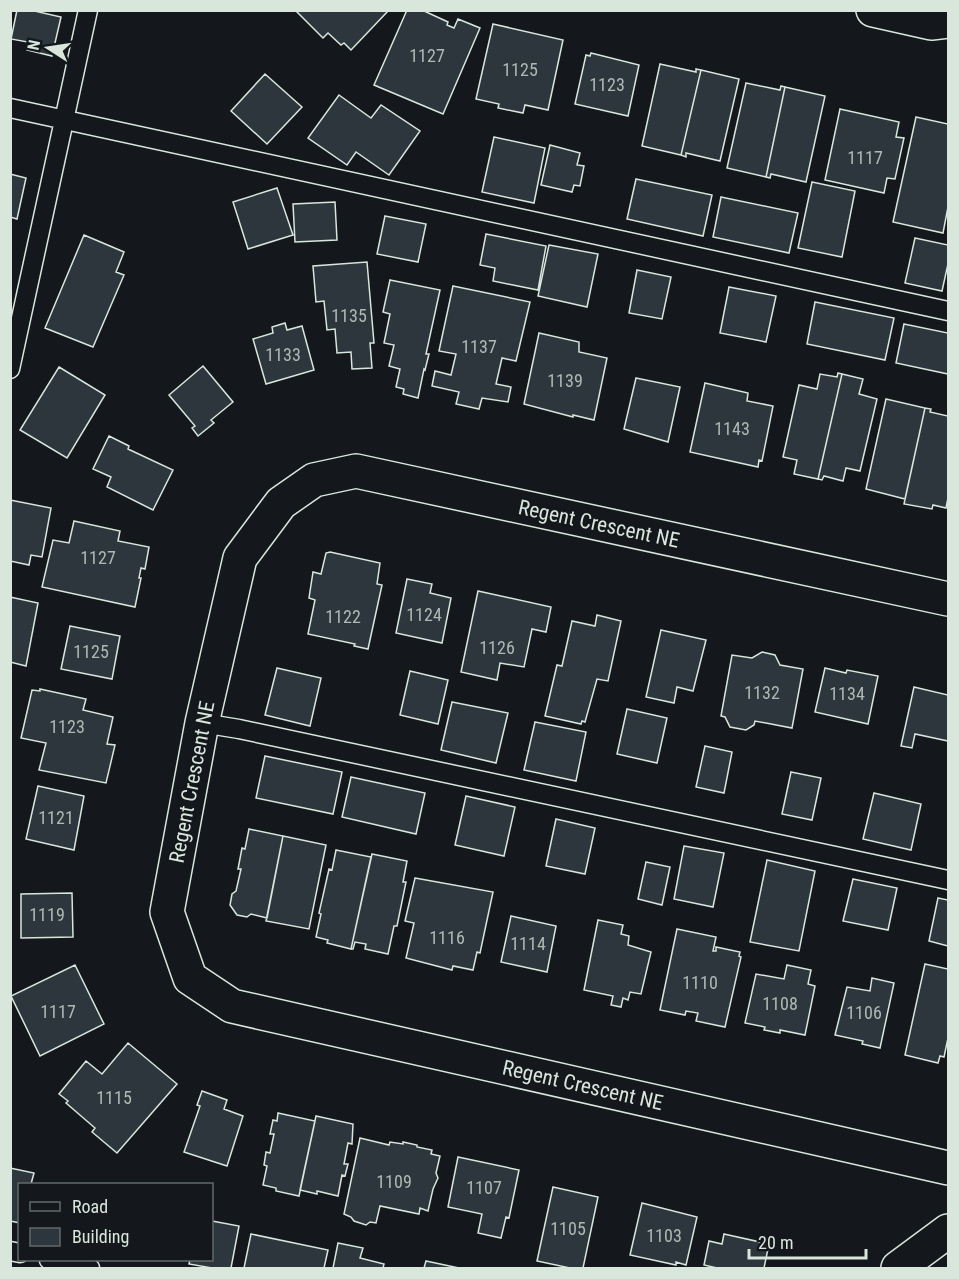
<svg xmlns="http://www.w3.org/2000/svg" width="959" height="1279" viewBox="0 0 959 1279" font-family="'Roboto Condensed',sans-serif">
  <rect width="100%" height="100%" fill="#14181c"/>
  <path fill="#2c363c" stroke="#d8e6dc" stroke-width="1.5" d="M 17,10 L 30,10 L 61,17 L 52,56 L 27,50 L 28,42 L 11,39 Z
    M 295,10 L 389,10 L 351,50 L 344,43 L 341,45 L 328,33 L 323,38 Z
    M 407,10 L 422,10 L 448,22 L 447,25 L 454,28 L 458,19 L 480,28 L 443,114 L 374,85 Z
    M 493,24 L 563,40 L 548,110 L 525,105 L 523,113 L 498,108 L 499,104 L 476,99 Z
    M 591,53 L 639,65 L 628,116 L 575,104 L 586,55 L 590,56 Z
    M 660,64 L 696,72 L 696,69 L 701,70 L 681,155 L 642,146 Z
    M 701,70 L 739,79 L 720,161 L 686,153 L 686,157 L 681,155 Z
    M 265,74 L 302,107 L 267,144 L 231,111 Z
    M 746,83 L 780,90 L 781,86 L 785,87 L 766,177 L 727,168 Z
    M 785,87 L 825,96 L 806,182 L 771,174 L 770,178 L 766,177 Z
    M 339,95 L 371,118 L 381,105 L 420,131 L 389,175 L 356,152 L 347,165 L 308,138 Z
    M 840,109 L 899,122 L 896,137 L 904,138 L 895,179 L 887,178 L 884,193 L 825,180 Z
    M 916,117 L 948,124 L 948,207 L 943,233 L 893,222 Z
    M 494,137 L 545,148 L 534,203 L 482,192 Z
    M 550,145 L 580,153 L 577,165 L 584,166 L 580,186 L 574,185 L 572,192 L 541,185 Z
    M 10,174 L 26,178 L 17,219 L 10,217 Z
    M 636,179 L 712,195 L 703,236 L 627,219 Z
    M 812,182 L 855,191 L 842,257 L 798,248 Z
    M 277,188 L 293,235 L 248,249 L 233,202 Z
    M 721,197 L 798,213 L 789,253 L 713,237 Z
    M 335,202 L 337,240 L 295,242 L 293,204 Z
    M 385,216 L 426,224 L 418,262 L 377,254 Z
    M 486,234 L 546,246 L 538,290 L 493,281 L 495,268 L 480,265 Z
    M 84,235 L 124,252 L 116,272 L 124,275 L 93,347 L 45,328 Z
    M 915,238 L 948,245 L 948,264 L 942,291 L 905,283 Z
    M 549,245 L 598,254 L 587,307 L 538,296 Z
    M 367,262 L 374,343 L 370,343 L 372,368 L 352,369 L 351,352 L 337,353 L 335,329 L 327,330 L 324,301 L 316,302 L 313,266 Z
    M 637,270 L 671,277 L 662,319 L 629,313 Z
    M 390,280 L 440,290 L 426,354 L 429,354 L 425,370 L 424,369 L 418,398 L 403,394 L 404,389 L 396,387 L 400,369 L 389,366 L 394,345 L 384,343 L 390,314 L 383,312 Z
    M 453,286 L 530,302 L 516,361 L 502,358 L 496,384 L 511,387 L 508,402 L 482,398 L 479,409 L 456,404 L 459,392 L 432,386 L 435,371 L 451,375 L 456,354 L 439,351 Z
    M 729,287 L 776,296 L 766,342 L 720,333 Z
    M 815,302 L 894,318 L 885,360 L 807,344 Z
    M 285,323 L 287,330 L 302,326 L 314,370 L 266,384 L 253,339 L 273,333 L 272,327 Z
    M 904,324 L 948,333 L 948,374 L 896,363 Z
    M 539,333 L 579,342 L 579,352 L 607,358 L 594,420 L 573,415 L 573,417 L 524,404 Z
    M 203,366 L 233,402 L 211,420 L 214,423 L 198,436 L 192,428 L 195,426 L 169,395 Z
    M 59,367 L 105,395 L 67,458 L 20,430 Z
    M 838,373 L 842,374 L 818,479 L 794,474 L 797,460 L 783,457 L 799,385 L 817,389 L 820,374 L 837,377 Z
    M 842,374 L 863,379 L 859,394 L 877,399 L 860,471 L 846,468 L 843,481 L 824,476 L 822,480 L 818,479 Z
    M 636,378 L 680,387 L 668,442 L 624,429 Z
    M 705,383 L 748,393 L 747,401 L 773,406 L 762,461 L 759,460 L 758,467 L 690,452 Z
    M 886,399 L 925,408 L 905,499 L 866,489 Z
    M 925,408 L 931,409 L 930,412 L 948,416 L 948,498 L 946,508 L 933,505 L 932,509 L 904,504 Z
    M 109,436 L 129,446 L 128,449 L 173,470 L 153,510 L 107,487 L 111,477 L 93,469 Z
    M 10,500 L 51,508 L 42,557 L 31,555 L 29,565 L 10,561 Z
    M 74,521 L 120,531 L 118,541 L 149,547 L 145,569 L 141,568 L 139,578 L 141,578 L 135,607 L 42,587 L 53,540 L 69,543 Z
    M 330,552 L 380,563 L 377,584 L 382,585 L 368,649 L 354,646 L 355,644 L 308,634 L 315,600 L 309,598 L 313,572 L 321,574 L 326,553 Z
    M 407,579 L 432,584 L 430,593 L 451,598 L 442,643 L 396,633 Z
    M 478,591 L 551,607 L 546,632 L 532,629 L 524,667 L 500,663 L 497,680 L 461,672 Z
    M 10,597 L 38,603 L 26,666 L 10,662 Z
    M 597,615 L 621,621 L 608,681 L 597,679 L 585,722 L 582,721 L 581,724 L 545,716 L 557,665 L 562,666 L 572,621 L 595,626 Z
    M 70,626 L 120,636 L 112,679 L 61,669 Z
    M 661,630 L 706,640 L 693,691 L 677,687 L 674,703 L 646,697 Z
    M 762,652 L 775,655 L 780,665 L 803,669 L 792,728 L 755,721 L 754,725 L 746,730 L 730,727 L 725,717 L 721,716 L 732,655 L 752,658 Z
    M 277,668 L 321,678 L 310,726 L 265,715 Z
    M 825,668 L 846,673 L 847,670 L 878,676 L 868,724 L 815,712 Z
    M 410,671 L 448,680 L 438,724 L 400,715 Z
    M 914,687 L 948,695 L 948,741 L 915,734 L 912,748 L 901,746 Z
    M 40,689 L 86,699 L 83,710 L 113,717 L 107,744 L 115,745 L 106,783 L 39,770 L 46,743 L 21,738 L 32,690 L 40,691 Z
    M 452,702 L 508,713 L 496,763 L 441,750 Z
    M 627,709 L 667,718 L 657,763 L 617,754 Z
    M 535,722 L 586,732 L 576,781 L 524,770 Z
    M 705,746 L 732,752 L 724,793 L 696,787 Z
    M 265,756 L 342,772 L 333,814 L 256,798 Z
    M 791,772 L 821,778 L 812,820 L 782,814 Z
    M 351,777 L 425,793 L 416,834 L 342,817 Z
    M 38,786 L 84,796 L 74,850 L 26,839 Z
    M 874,793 L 921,804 L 911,850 L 863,839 Z
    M 466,796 L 515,807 L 504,856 L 455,845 Z
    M 556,819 L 595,828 L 585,874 L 546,866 Z
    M 249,829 L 283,836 L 267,918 L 251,914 L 247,917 L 237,915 L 230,905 L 232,894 L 236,891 L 241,869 L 238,869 L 242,848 L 245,849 Z
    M 283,836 L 326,845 L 309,929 L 266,921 Z
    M 684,846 L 724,853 L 713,907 L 674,899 Z
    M 336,850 L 371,857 L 351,949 L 327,943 L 328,940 L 316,937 L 321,914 L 319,913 L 329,869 L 332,870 Z
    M 372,854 L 407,861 L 403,882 L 406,882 L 397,926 L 394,926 L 388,954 L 365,949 L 366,944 L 355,942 L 353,949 L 351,949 Z
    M 767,860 L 815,871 L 799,951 L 750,942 Z
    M 646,862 L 670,867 L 662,905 L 638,899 Z
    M 415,878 L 493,892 L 480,953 L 477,952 L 473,970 L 453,966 L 452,970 L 406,958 L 414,923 L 405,921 Z
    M 853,879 L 897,888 L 888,930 L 843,921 Z
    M 72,893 L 73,937 L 21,938 L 21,894 Z
    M 938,898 L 948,900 L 948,946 L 929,941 Z
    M 511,916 L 556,926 L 547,972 L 501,962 Z
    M 598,920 L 623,925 L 621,934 L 629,936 L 628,945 L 651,952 L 641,994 L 630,992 L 628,1000 L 623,998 L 621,1007 L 611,1005 L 613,996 L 584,990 Z
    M 677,929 L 716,937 L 713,951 L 716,951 L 716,947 L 740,952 L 739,956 L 741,957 L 725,1027 L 696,1021 L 698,1013 L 686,1011 L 685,1015 L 660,1010 Z
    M 925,964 L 948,969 L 948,1038 L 944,1057 L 940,1056 L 938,1063 L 905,1055 Z
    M 75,965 L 104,1024 L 40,1056 L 11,996 Z
    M 787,965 L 811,970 L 808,984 L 815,986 L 805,1035 L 780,1030 L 780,1033 L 764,1030 L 765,1027 L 745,1023 L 756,974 L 784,979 Z
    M 872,978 L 894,983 L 880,1048 L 862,1044 L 863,1041 L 835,1035 L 847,987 L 870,991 Z
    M 128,1043 L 177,1084 L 117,1153 L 92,1132 L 95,1128 L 66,1103 L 68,1101 L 59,1094 L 86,1061 L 102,1074 Z
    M 202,1091 L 227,1100 L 224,1109 L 243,1116 L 227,1166 L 184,1152 L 200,1106 L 197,1105 Z
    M 278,1113 L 315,1121 L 299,1196 L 276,1191 L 276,1188 L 263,1185 L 267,1166 L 264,1165 L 266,1152 L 270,1153 L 274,1134 L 270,1134 L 273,1120 L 277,1121 Z
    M 316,1116 L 353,1124 L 352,1144 L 348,1143 L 344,1164 L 348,1164 L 345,1176 L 342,1175 L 338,1196 L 317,1191 L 317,1194 L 300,1190 Z
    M 360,1138 L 389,1145 L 390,1142 L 403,1144 L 403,1142 L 417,1145 L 417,1147 L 432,1150 L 431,1154 L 440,1156 L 436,1173 L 438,1178 L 433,1189 L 428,1211 L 420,1208 L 419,1214 L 380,1206 L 376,1223 L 370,1222 L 366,1225 L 354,1221 L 351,1217 L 344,1214 Z
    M 458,1157 L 519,1170 L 509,1218 L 506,1217 L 501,1238 L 478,1233 L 482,1214 L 448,1207 Z
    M 10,1168 L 34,1173 L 31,1184 L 20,1184 L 20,1223 L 10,1221 Z
    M 553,1187 L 598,1197 L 583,1268 L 570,1268 L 537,1261 Z
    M 642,1203 L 697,1217 L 686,1265 L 676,1262 L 676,1265 L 630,1255 Z
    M 212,1221 L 239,1226 L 231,1268 L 212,1268 L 189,1264 L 190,1260 L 212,1260 Z
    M 251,1234 L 328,1250 L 324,1268 L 244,1268 Z
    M 724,1234 L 769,1244 L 764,1268 L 717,1268 L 704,1265 L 709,1241 L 722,1244 Z
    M 338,1243 L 363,1248 L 360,1258 L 384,1264 L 383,1268 L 333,1268 Z
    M 426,1261 L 459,1268 L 424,1268 Z"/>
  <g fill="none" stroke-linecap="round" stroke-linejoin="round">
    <g stroke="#d8e6dc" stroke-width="21">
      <path id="lane" d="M 10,108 L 948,311
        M 10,369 L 88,10
        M 202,723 L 239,729 L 948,880
        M 10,1251 L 20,1253
        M 49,1260 L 90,1268"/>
    </g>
    <g stroke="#d8e6dc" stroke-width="36">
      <g id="street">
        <path d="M 873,10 L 931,23 L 948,21"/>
        <path id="s1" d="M 948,599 L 356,471 L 314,480 L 281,503 L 240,558 L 202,723 L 167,912 L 190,978 L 232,1006 L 948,1168"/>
        <path d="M 898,1268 L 948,1231"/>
      </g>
    </g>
    <use href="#lane" stroke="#14181c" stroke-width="18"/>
    <use href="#street" stroke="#14181c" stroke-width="33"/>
  </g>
  <g text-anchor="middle" stroke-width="4.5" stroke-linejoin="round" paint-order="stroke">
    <g font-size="18" fill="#adbab4">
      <text x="427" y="62">1127</text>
      <text x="520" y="76">1125</text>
      <text x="607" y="91">1123</text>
      <text x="865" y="164">1117</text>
      <text x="349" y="322">1135</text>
      <text x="479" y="353">1137</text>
      <text x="283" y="361">1133</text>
      <text x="565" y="387">1139</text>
      <text x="732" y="435">1143</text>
      <text x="98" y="564">1127</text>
      <text x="424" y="621">1124</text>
      <text x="343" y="623">1122</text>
      <text x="497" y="654">1126</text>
      <text x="91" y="658">1125</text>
      <text x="762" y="699">1132</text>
      <text x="847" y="700">1134</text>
      <text x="67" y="733">1123</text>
      <text x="56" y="824">1121</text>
      <text x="47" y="921">1119</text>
      <text x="447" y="944">1116</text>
      <text x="528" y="950">1114</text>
      <text x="700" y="989">1110</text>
      <text x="780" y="1010">1108</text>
      <text x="58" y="1018">1117</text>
      <text x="864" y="1019">1106</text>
      <text x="114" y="1104">1115</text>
      <text x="394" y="1188">1109</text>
      <text x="484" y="1194">1107</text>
      <text x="568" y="1235">1105</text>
      <text x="664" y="1242">1103</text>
    </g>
    <g font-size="21" fill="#d8e6dc" stroke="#14181c">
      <text transform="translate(599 524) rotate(12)" y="7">Regent Crescent NE</text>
      <text transform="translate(192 782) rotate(-79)" y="7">Regent Crescent NE</text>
      <text dy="7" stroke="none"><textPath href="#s1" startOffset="1599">Regent Crescent NE</textPath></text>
    </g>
  </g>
  <rect width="959" height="1279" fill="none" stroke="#d8e6dc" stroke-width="24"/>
  <rect x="18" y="1183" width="195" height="78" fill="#14181c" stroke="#626a69" stroke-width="1.5"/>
  <rect x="30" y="1202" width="30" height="9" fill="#14181c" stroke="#626a69" stroke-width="1.5"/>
  <text x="72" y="1213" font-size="18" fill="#d8e6dc">Road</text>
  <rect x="30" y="1228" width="30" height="18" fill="#2c363c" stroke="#626a69" stroke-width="1.5"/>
  <text x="72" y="1243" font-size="18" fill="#d8e6dc">Building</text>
  <g transform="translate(48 48) rotate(282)" stroke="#14181c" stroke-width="4.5" paint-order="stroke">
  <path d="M0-4.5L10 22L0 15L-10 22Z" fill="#d8e6dc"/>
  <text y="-9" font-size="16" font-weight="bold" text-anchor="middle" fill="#d8e6dc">N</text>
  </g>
  <path d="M749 1249v9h117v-9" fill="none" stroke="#d8e6dc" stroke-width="3"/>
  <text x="758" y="1249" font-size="18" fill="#d8e6dc" stroke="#14181c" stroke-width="4.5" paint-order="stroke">20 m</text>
</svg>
